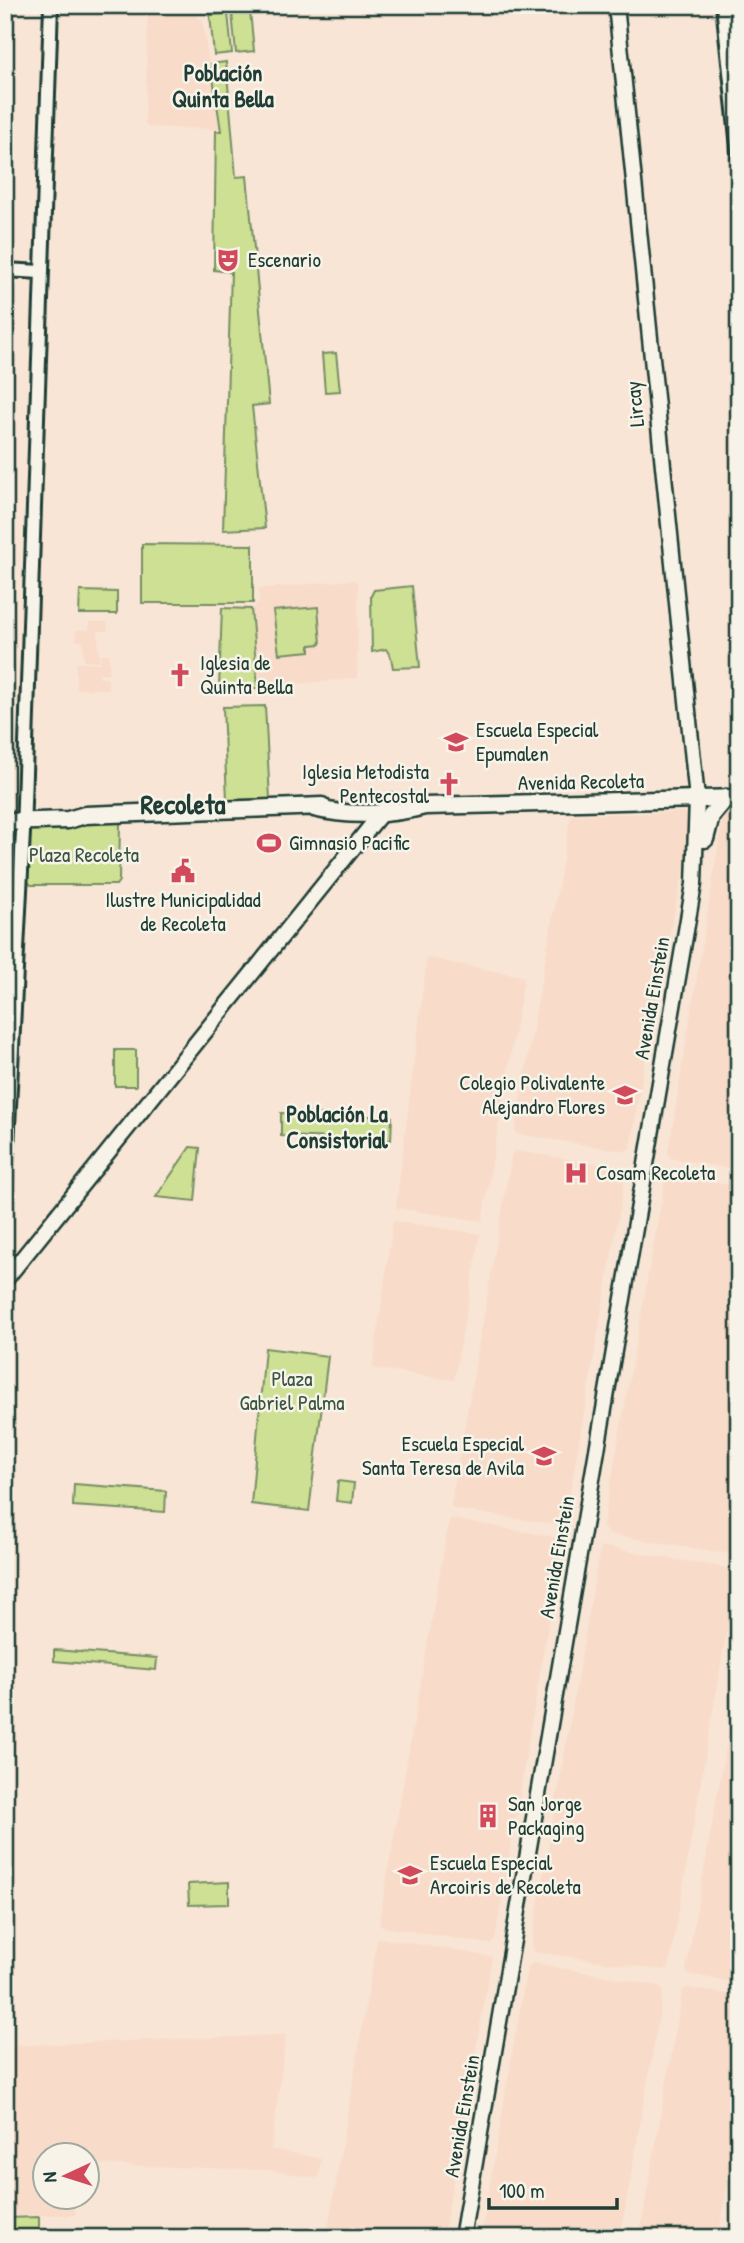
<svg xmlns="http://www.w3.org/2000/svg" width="744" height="2243" viewBox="0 0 744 2243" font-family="'Patrick Hand',sans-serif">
  <rect width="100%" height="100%" fill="#f8e5d5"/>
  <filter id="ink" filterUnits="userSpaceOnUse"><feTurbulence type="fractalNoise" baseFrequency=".0143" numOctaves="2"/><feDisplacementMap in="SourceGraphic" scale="14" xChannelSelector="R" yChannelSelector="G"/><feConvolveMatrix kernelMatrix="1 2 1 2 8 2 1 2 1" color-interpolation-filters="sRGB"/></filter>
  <g filter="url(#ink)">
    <path fill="#f8dbc8" d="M 195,6 L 197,19 L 202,19 L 219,129 L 148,127 L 145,123 L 148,12 Z
      M 354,580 L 358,583 L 357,678 L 275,686 L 274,682 L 259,683 L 252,609 L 259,602 L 259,589 Z
      M 89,622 L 107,622 L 108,631 L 98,631 L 99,661 L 84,661 L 83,641 L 76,641 L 76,630 L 89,630 Z
      M 101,654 L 109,654 L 109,673 L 99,673 L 99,678 L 108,679 L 108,689 L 76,689 L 76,663 L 100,663 Z
      M 739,811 L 739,1170 L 670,1158 L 668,1154 L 724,812 Z
      M 690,812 L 689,846 L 657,989 L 630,1148 L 625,1151 L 518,1134 L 515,1131 L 571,815 Z
      M 427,958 L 524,977 L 482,1221 L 396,1208 Z
      M 515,1151 L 623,1168 L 626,1172 L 565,1522 L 560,1525 L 454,1509 L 451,1506 L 512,1154 Z
      M 668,1174 L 739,1187 L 737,1555 L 608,1534 L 603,1527 L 666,1176 Z
      M 393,1221 L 480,1234 L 454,1380 L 373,1368 Z
      M 451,1519 L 560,1538 L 562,1541 L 495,1939 L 490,1944 L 384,1927 L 379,1923 L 449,1521 Z
      M 602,1547 L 737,1570 L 669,1967 L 664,1970 L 535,1952 L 531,1947 L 600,1549 Z
      M 739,1674 L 739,1983 L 689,1974 L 686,1971 Z
      M 380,1938 L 492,1957 L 443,2238 L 361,2238 L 330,2232 L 328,2229 L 377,1940 Z
      M 533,1963 L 659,1986 L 663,1992 L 620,2238 L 481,2238 L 527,1968 Z
      M 687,1988 L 739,1996 L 739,2123 L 718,2238 L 639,2238 L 683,1990 Z
      M 286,2035 L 271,2149 L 321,2159 L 318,2178 L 268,2170 L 88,2164 L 88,2156 L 46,2156 L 46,2198 L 75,2198 L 75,2215 L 5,2215 L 5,2046 Z"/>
    <path fill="#cde094" stroke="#768e64" stroke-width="2" d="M 250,11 L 254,51 L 236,53 L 232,13 Z
      M 228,13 L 232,53 L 214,55 L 210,15 Z
      M 226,62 L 236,177 L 247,176 L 269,404 L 252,406 L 265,528 L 223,530 L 231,272 L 214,270 L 216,131 L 221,131 L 211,64 Z
      M 336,353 L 340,391 L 325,392 L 322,354 Z
      M 142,544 L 253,545 L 253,603 L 142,603 Z
      M 412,586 L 420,667 L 393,668 L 391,657 L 386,649 L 372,652 L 371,596 L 374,590 Z
      M 80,591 L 117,592 L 117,614 L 79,614 Z
      M 318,607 L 321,644 L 310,645 L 310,651 L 279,654 L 273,611 Z
      M 222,608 L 251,609 L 258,688 L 219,688 Z
      M 265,706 L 270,799 L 227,800 L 223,707 Z
      M 120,822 L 119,881 L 116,885 L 31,885 L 26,880 L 30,831 L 36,826 Z
      M 115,1050 L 136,1050 L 136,1086 L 115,1086 Z
      M 281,1113 L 392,1117 L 391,1140 L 281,1136 Z
      M 190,1147 L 200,1148 L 195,1201 L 156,1197 Z
      M 265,1348 L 328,1356 L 309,1511 L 251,1504 Z
      M 338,1481 L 354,1483 L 352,1503 L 336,1501 Z
      M 74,1484 L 166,1491 L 165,1512 L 73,1506 Z
      M 54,1650 L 157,1658 L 156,1670 L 54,1661 Z
      M 229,1882 L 229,1904 L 189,1905 L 188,1884 Z
      M 39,2217 L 39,2238 L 5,2238 L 5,2218 Z"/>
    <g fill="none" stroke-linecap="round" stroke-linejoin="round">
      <g stroke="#1f3d34" stroke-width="18">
        <path id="tertiary" d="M 723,5 L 739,157
          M 5,270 L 41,272
          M 5,1185 L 23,832 L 51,5"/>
      </g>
      <g stroke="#1f3d34" stroke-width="19">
        <path id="secondary" d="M 5,1280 L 391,801
          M 462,2238 L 694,884 L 697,799 L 616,5"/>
      </g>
      <g stroke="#1f3d34" stroke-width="21">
        <path id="primary" d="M 314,808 C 349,817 390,815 425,806 L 739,798
          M 5,822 L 68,820 L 85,815 L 322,806
          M 705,839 L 711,816 L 726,798"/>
      </g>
      <use href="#tertiary" stroke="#f7f3e8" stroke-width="12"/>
      <use href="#secondary" stroke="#f7f3e8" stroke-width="14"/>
      <use href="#primary" stroke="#f7f3e8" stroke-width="16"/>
    </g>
  </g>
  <defs>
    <g id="theatre-bare" transform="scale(1.89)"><path d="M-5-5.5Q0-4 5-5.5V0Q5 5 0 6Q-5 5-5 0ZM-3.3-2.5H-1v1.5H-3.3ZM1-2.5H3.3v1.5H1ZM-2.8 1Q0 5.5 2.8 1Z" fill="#d1495b" stroke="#f7f3e8" stroke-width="2.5" paint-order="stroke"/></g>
    <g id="church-bare" transform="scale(1.89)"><path d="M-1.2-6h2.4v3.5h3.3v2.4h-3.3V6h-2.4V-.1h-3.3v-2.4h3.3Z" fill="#d1495b" stroke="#f7f3e8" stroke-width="2.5" paint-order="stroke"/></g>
    <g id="school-bare" transform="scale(1.89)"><path d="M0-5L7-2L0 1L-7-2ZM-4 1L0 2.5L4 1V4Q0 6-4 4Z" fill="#d1495b" stroke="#f7f3e8" stroke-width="2.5" paint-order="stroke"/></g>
    <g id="stadium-bare" transform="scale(1.89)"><path d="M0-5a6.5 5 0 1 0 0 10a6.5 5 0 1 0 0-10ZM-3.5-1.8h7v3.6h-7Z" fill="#d1495b" stroke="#f7f3e8" stroke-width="2.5" paint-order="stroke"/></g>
    <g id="civic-bare" transform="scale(1.89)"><path d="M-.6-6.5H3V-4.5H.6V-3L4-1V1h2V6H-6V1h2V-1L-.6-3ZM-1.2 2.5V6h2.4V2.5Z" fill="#d1495b" stroke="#f7f3e8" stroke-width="2.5" paint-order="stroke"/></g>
    <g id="hospital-bare" transform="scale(1.89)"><path d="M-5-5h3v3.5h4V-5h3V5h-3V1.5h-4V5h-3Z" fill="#d1495b" stroke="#f7f3e8" stroke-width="2.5" paint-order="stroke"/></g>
    <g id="building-bare" transform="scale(1.89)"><path d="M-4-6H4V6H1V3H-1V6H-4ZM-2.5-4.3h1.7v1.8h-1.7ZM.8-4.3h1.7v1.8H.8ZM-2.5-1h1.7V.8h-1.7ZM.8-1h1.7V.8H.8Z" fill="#d1495b" stroke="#f7f3e8" stroke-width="2.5" paint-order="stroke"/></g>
  </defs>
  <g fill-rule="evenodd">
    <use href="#theatre-bare" x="228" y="260"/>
    <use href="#church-bare" x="180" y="675"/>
    <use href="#school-bare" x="456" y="742"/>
    <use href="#church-bare" x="449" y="784"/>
    <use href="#stadium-bare" x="269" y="843"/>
    <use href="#civic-bare" x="183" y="871"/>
    <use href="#school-bare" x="625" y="1095"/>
    <use href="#hospital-bare" x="576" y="1173"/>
    <use href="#school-bare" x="544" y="1456"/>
    <use href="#building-bare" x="488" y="1816"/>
    <use href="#school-bare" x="410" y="1875"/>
  </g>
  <g text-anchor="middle" stroke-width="5" stroke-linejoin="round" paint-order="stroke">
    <g font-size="21" fill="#1f3d34" stroke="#f7f3e8" text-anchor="start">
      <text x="248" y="267">Escenario</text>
      <text x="200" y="670">Iglesia de<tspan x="200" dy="24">Quinta Bella</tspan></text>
      <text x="476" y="737">Escuela Especial<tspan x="476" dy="24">Epumalen</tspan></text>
      <text x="429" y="779" text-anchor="end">Iglesia Metodista<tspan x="429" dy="24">Pentecostal</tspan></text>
      <text x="289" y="850">Gimnasio Pacific</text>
      <text x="183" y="907" text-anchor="middle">Ilustre Municipalidad<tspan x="183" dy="24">de Recoleta</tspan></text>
      <text x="605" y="1090" text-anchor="end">Colegio Polivalente<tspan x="605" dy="24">Alejandro Flores</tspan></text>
      <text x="596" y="1180">Cosam Recoleta</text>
      <text x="524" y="1451" text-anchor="end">Escuela Especial<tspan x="524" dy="24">Santa Teresa de Avila</tspan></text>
      <text x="508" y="1811">San Jorge<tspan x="508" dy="24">Packaging</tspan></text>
      <text x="430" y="1870">Escuela Especial<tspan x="430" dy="24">Arcoiris de Recoleta</tspan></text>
    </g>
    <g font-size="21" fill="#1f3d34" stroke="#f7f3e8">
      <text transform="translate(635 404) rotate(-96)" y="7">Lircay</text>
      <text transform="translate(581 782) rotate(-1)" y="7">Avenida Recoleta</text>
      <text transform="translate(652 998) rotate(-80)" y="7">Avenida Einstein</text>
      <text transform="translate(557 1557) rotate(-80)" y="7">Avenida Einstein</text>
      <text transform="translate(462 2116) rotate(-80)" y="7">Avenida Einstein</text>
    </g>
    <g font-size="21" fill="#395542" stroke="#f7f3e8">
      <text x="84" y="862">Plaza Recoleta</text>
      <text x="292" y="1386">Plaza<tspan x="292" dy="24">Gabriel Palma</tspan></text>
    </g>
    <g font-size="23" font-weight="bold" fill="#1f3d34" stroke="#f7f3e8">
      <text x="223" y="81">Población<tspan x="223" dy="26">Quinta Bella</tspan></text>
      <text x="337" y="1122">Población La<tspan x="337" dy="26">Consistorial</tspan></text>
    </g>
    <g font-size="28" font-weight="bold" fill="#1f3d34" stroke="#f7f3e8">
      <text x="183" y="814">Recoleta</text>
    </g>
  </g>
  <rect width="744" height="2243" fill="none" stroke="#f7f3e8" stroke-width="28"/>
  <rect x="14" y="14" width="716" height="2215" fill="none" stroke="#1f3d34" stroke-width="2.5" filter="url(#ink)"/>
  <g transform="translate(66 2176) rotate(266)"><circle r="33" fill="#f7f3e8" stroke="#a1aaa0" stroke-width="2"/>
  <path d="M0-5L12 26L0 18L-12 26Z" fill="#d1495b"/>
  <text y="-10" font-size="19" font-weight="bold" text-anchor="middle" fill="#1f3d34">N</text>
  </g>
  <path d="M489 2198v10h128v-10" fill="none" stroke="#1f3d34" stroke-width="3.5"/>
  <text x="499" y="2198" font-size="21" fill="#1f3d34" stroke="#f7f3e8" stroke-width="5" paint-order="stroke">100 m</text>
</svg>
